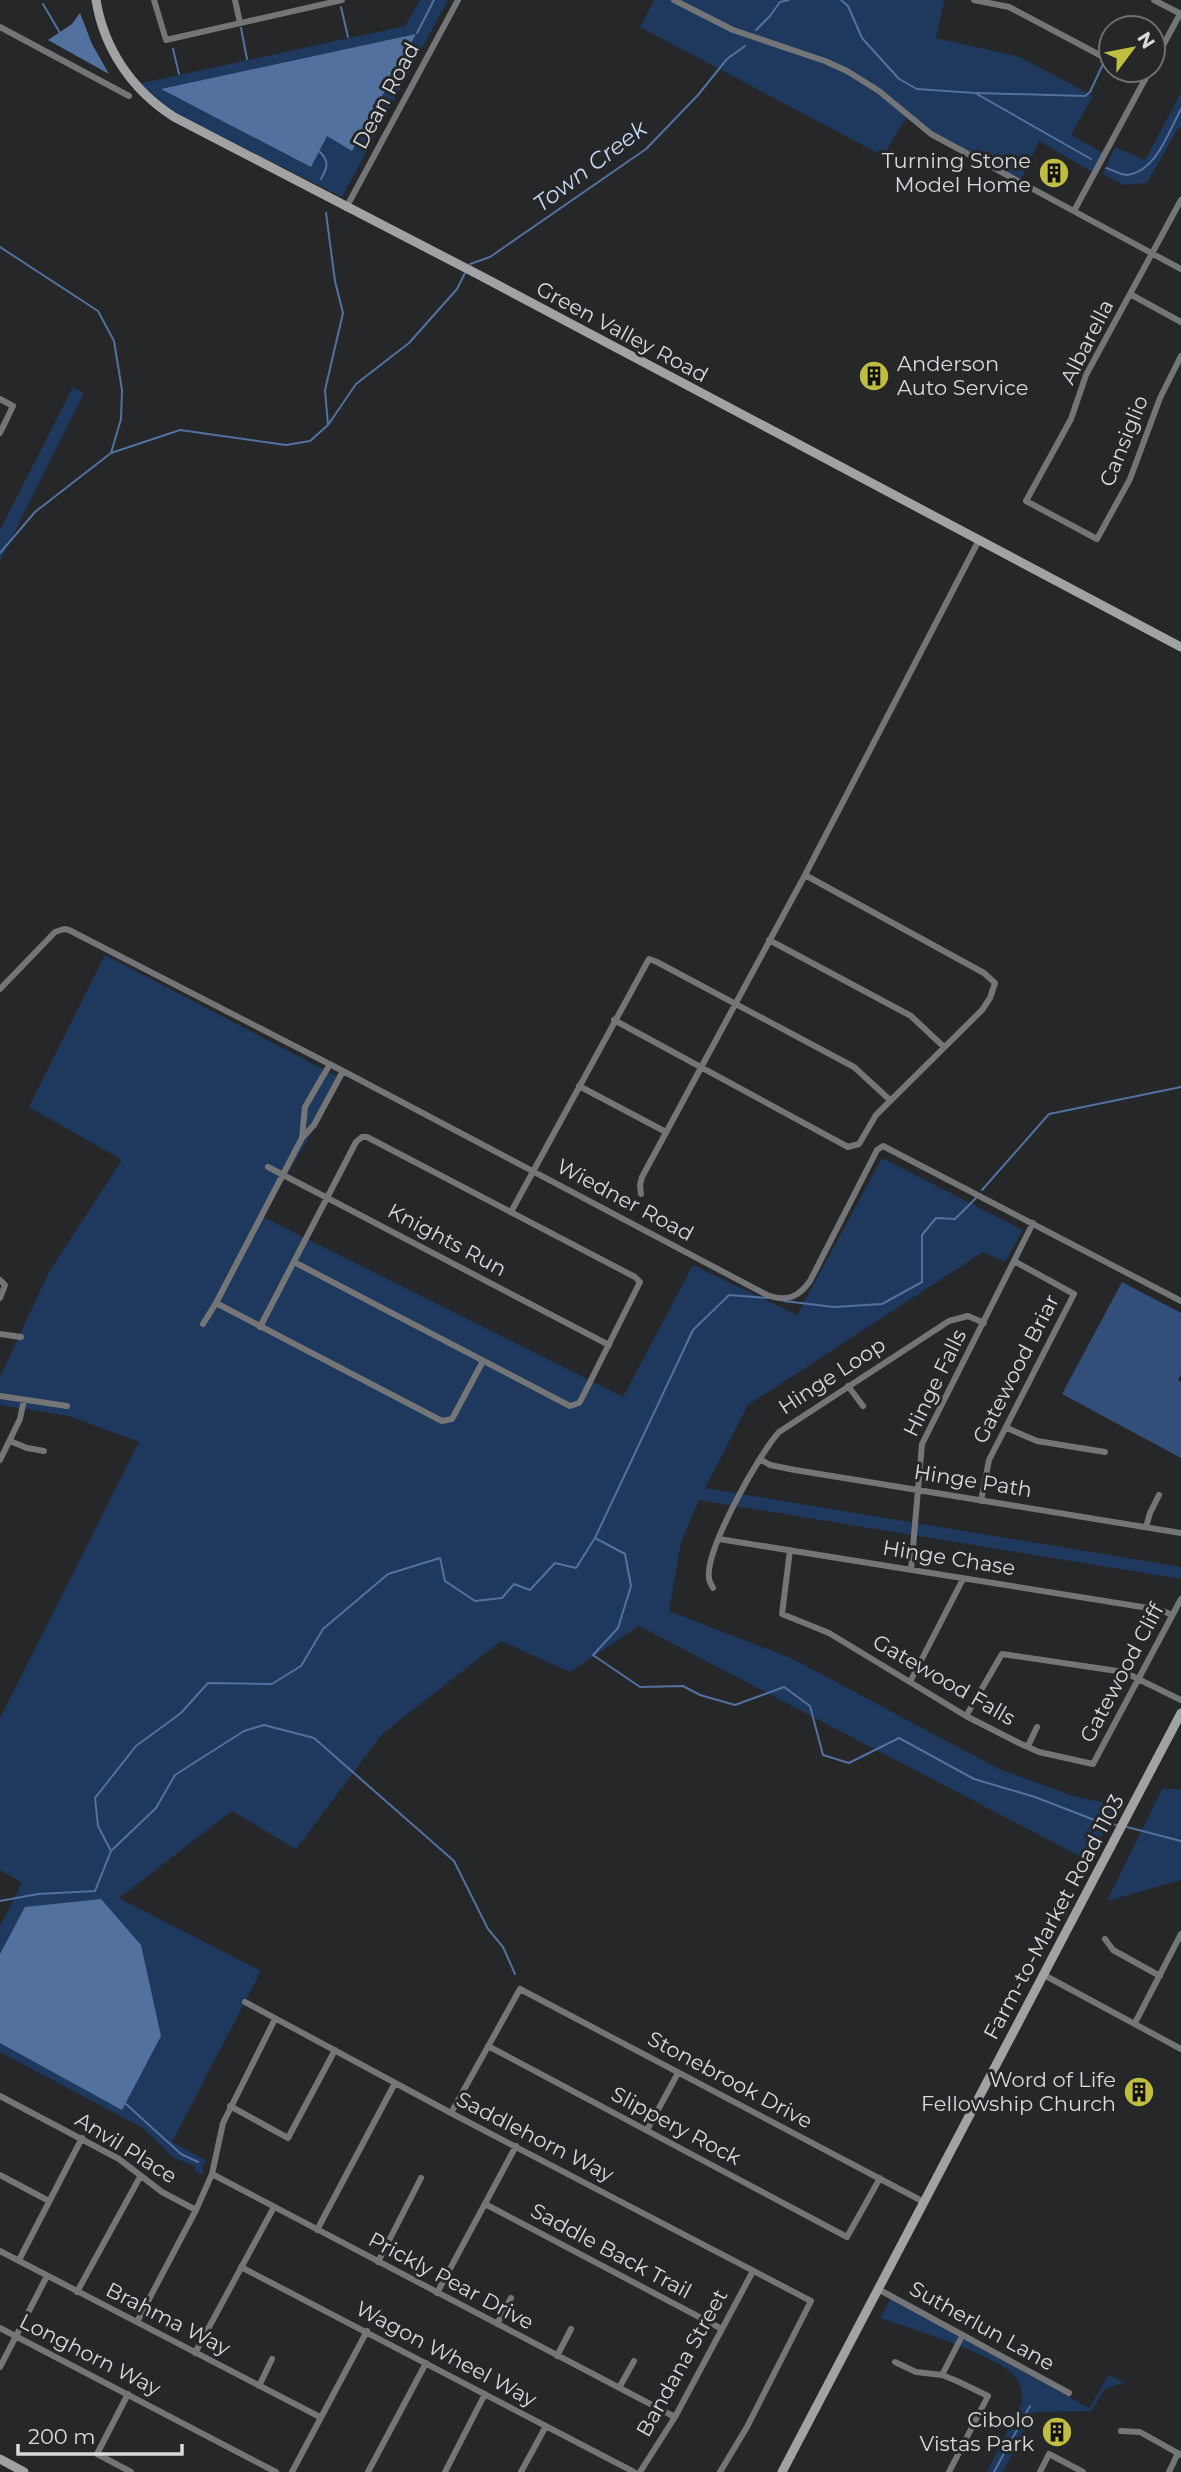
<svg xmlns="http://www.w3.org/2000/svg" width="1181" height="2472" viewBox="0 0 1181 2472" font-family="Montserrat,sans-serif">
  <rect width="100%" height="100%" fill="#252729"/>
  <path fill="#1f385d" d="M 420,0 L 448,0 L 342,197 L 161,107 L 138,84 L 405,26 Z
    M 654,0 L 944,0 L 936,38 L 1020,57 L 1093,96 L 1071,135 L 1105,154 L 1094,173 L 1039,141 L 1020,182 L 948,144 L 908,115 L 883,156 L 640,27 Z
    M 1181,93 L 1181,129 L 1178,128 L 1147,183 L 1124,185 L 1103,174 L 1115,147 L 1145,160 Z
    M 73,387 L 84,393 L 0,561 L 0,530 Z
    M 105,955 L 342,1079 L 263,1217 L 623,1397 L 693,1265 L 797,1315 L 882,1158 L 1023,1230 L 1005,1262 L 983,1252 L 748,1405 L 705,1488 L 1181,1567 L 1181,1579 L 699,1500 L 681,1542 L 669,1611 L 793,1659 L 997,1768 L 1070,1795 L 1114,1805 L 1091,1862 L 639,1626 L 570,1672 L 501,1641 L 382,1734 L 296,1849 L 232,1811 L 119,1898 L 261,1971 L 172,2142 L 207,2161 L 202,2165 L 204,2175 L 194,2170 L 195,2166 L 174,2158 L 143,2128 L 0,2052 L 0,1926 L 22,1883 L 0,1870 L 0,1718 L 139,1442 L 69,1416 L 0,1405 L 0,1377 L 49,1272 L 122,1160 L 29,1107 Z
    M 1162,1789 L 1181,1789 L 1181,1880 L 1107,1901 Z
    M 891,2298 L 1089,2408 L 1109,2375 L 1124,2383 L 1106,2388 L 1091,2411 L 1034,2412 L 1003,2472 L 987,2472 L 1023,2400 C 1021,2393 1020,2384 1017,2379 C 1003,2356 908,2328 880,2318 Z"/>
  <path fill="#334f79" d="M 1122,1282 L 1181,1313 L 1181,1374 L 1178,1380 L 1181,1382 L 1181,1458 L 1062,1394 Z"/>
  <path fill="#53719e" d="M 80,13 L 92,44 L 109,74 L 48,40 L 72,24 Z
    M 416,34 L 352,151 L 327,136 L 311,167 L 161,89 Z
    M 101,1899 L 141,1945 L 161,2036 L 122,2110 L 0,2043 L 0,1954 L 25,1907 Z"/>
  <g fill="none" stroke-linecap="round" stroke-linejoin="round">
    <path stroke="#53719e" stroke-width="2" d="M 841,0 L 848,6 L 862,38 L 899,79 L 917,89 L 975,93 L 1091,159
      M 43,4 L 60,33
      M 341,7 L 348,37
      M 241,28 L 247,59
      M 756,30 L 770,16 L 780,2 L 789,0
      M 417,33 L 434,0
      M 173,49 L 179,74
      M 977,93 L 1085,96 L 1090,92 L 1103,64
      M 320,152 C 330,162 327,168 321,179
      M 1106,168 C 1113,170 1121,175 1127,175 C 1156,172 1169,131 1181,109
      M 326,213 L 335,281 L 343,313 L 325,390 L 328,425
      M 0,247 L 98,311 L 114,341 L 122,390 L 121,419 L 111,453
      M 470,264 L 490,257 L 646,149 L 698,95 L 727,59 L 745,46
      M 0,553 L 35,512 L 111,453 L 180,430 L 286,445 L 310,441 L 328,425 L 356,384 L 409,343 L 457,289 L 465,273
      M 982,1190 L 1049,1114 L 1181,1087
      M 784,1301 L 834,1307 L 882,1304 L 922,1282 L 922,1235 L 936,1218 L 955,1219 L 976,1198
      M 595,1538 L 625,1554 L 631,1586 L 618,1628 L 593,1655 L 640,1687 L 683,1686 L 700,1695 L 735,1705 L 784,1687 L 810,1706 L 823,1755 L 849,1763 L 899,1738 L 974,1779 L 1035,1797 L 1097,1821 L 1116,1825
      M 1127,1827 L 1181,1841
      M 112,1850 L 156,1808 L 175,1775 L 244,1731 L 264,1725 L 314,1738 L 454,1861 L 488,1929 L 503,1947 L 515,1974
      M 0,1901 L 38,1894 L 95,1891 L 111,1851 L 98,1826 L 95,1798 L 136,1746 L 181,1713 L 208,1683 L 272,1684 L 301,1666 L 323,1629 L 388,1574 L 440,1558 L 445,1581 L 475,1601 L 502,1598 L 514,1584 L 530,1590 L 555,1563 L 576,1568 L 595,1538 L 693,1330 L 729,1295 L 768,1298
      M 126,2104 L 181,2154 L 198,2162
      M 994,2472 L 1030,2406"/>
    <path stroke="#747576" stroke-width="6" d="M 154,0 L 166,40 L 342,0
      M 235,0 L 240,23
      M 674,0 L 733,30 L 825,61 L 847,71 L 879,91 L 931,134 L 1181,269
      M 974,0 L 1009,7 L 1111,61
      M 1154,0 L 1181,14
      M 0,27 L 129,96
      M 1153,64 L 1180,14
      M 1127,70 L 1145,80
      M 1181,200 L 1086,375 L 1071,419 L 1026,501 L 1097,539 L 1130,479 L 1160,398 L 1181,356
      M 346,208 L 458,0
      M 1074,211 L 1150,70
      M 1130,294 L 1181,322
      M 0,399 L 13,406 L 0,433
      M 769,940 L 911,1016 L 944,1047
      M 0,989 L 55,932 L 64,929 L 69,930 L 343,1071 L 767,1295 C 786,1302 798,1298 810,1281 L 877,1150 L 883,1146 L 1181,1301
      M 614,1020 L 848,1147 L 859,1144 L 876,1115 L 982,1010 L 990,998 L 995,983 L 984,973 L 805,875
      M 579,1086 L 666,1132
      M 302,1138 L 305,1107 L 330,1064
      M 268,1167 L 609,1345
      M 641,1194 L 640,1185 L 642,1177 L 805,875 L 979,540
      M 511,1212 L 649,959 L 657,962 L 854,1067 L 890,1100
      M 0,1280 L 5,1285 L 0,1298
      M 216,1303 L 442,1421 L 452,1419 L 483,1361
      M 203,1324 L 216,1303 L 302,1138 L 314,1125 L 343,1071
      M 260,1327 L 356,1142 L 362,1137 L 367,1137 L 635,1277 L 640,1282 L 582,1398 L 579,1403 L 570,1406 L 294,1262
      M 0,1334 L 21,1337
      M 848,1386 L 863,1406
      M 0,1396 L 67,1406
      M 1007,1428 L 1037,1441 L 1105,1452
      M 10,1441 L 27,1448 L 44,1451
      M 760,1459 L 770,1465 L 795,1470 L 1181,1533
      M 0,1460 L 20,1419 L 24,1400
      M 981,1501 L 989,1460 L 1074,1294 L 1014,1261
      M 1146,1527 L 1150,1513 L 1159,1495
      M 719,1539 L 1161,1610 L 1172,1615
      M 790,1550 L 782,1614 L 829,1633 L 966,1716 L 1019,1743 L 1039,1752 L 1093,1764 L 1181,1599
      M 911,1570 L 922,1444 L 1033,1223
      M 713,1588 C 712,1585 709,1582 709,1578 C 705,1550 759,1454 779,1432 L 949,1321 L 968,1316 L 984,1323
      M 910,1682 L 963,1579
      M 966,1716 L 1002,1654 L 1124,1672 L 1181,1700
      M 1028,1746 L 1037,1727
      M 1105,1939 L 1113,1950 L 1160,1976
      M 1044,1975 L 1181,2049
      M 245,2002 L 451,2113 L 811,2301 L 747,2427 L 720,2472
      M 1135,2023 L 1181,1934
      M 488,2046 L 847,2237 L 880,2178
      M 0,2096 L 119,2159 L 162,2192 L 196,2210
      M 230,2106 L 288,2138 L 335,2050
      M 451,2113 L 520,1989 L 924,2202
      M 647,2130 L 678,2073
      M 212,2174 L 675,2417
      M 0,2175 L 49,2201
      M 485,2204 L 722,2329
      M 317,2230 L 395,2083
      M 0,2251 L 320,2417
      M 19,2260 L 82,2138
      M 378,2262 L 421,2178
      M 241,2267 L 634,2472
      M 878,2289 L 1069,2393
      M 77,2292 L 140,2177
      M 437,2293 L 516,2146
      M 137,2322 L 196,2210 L 212,2174 L 223,2123 L 275,2019
      M 497,2324 L 511,2298
      M 0,2328 L 276,2472
      M 195,2353 L 274,2207
      M 557,2356 L 571,2329
      M 895,2362 L 916,2372 L 942,2375 L 957,2381 L 988,2396 L 949,2472
      M 0,2367 L 47,2276
      M 942,2375 L 960,2340
      M 259,2386 L 272,2359
      M 619,2388 L 634,2361
      M 128,2394 L 97,2454 L 131,2472
      M 1121,2431 L 1140,2432 L 1181,2455
      M 292,2472 L 367,2331
      M 368,2472 L 426,2363
      M 445,2472 L 485,2394
      M 521,2472 L 546,2426
      M 640,2472 L 675,2417 L 753,2271
      M 1040,2472 L 1049,2454 L 1083,2472
      M 1169,2472 L 1178,2453"/>
    <path stroke="#a1a2a4" stroke-width="9" d="M 96,0 C 104,49 132,90 174,117 L 481,276 L 1181,647
      M 0,2459 L 24,2472
      M 782,2472 L 1181,1713"/>
  </g>
  <defs>
    <g id="building-disc" transform="scale(1.575)"><circle r="9.5" fill="#c0be40" stroke="#252729"/><path d="M-4-6H4V6H1V3H-1V6H-4ZM-2.5-4.3h1.7v1.8h-1.7ZM.8-4.3h1.7v1.8H.8ZM-2.5-1h1.7V.8h-1.7ZM.8-1h1.7V.8H.8Z" fill="#111"/></g>
  </defs>
  <g fill-rule="evenodd">
    <use href="#building-disc" x="1054" y="173"/>
    <use href="#building-disc" x="874" y="376"/>
    <use href="#building-disc" x="1139" y="2092"/>
    <use href="#building-disc" x="1057" y="2432"/>
  </g>
  <g text-anchor="middle" stroke-width="6" stroke-linejoin="round" paint-order="stroke">
    <g font-size="21" fill="#d9dadc" stroke="#252729">
      <text transform="translate(386 96) rotate(-62)" y="7">Dean Road</text>
      <text transform="translate(622 332) rotate(28)" y="7">Green Valley Road</text>
      <text transform="translate(1087 342) rotate(-63)" y="7">Albarella</text>
      <text transform="translate(1124 441) rotate(-68)" y="7">Cansiglio</text>
      <text transform="translate(625 1200) rotate(28)" y="7">Wiedner Road</text>
      <text transform="translate(447 1240) rotate(28)" y="7">Knights Run</text>
      <text transform="translate(1016 1369) rotate(-63)" y="7">Gatewood Briar</text>
      <text transform="translate(832 1376) rotate(-33)" y="7">Hinge Loop</text>
      <text transform="translate(935 1383) rotate(-64)" y="7">Hinge Falls</text>
      <text transform="translate(973 1481) rotate(9)" y="7">Hinge Path</text>
      <text transform="translate(949 1558) rotate(9)" y="7">Hinge Chase</text>
      <text transform="translate(1122 1673) rotate(-62)" y="7">Gatewood Cliff</text>
      <text transform="translate(944 1680) rotate(30)" y="7">Gatewood Falls</text>
      <text transform="translate(1054 1917) rotate(-62)" y="7">Farm-to-Market Road 1103</text>
      <text transform="translate(730 2080) rotate(28)" y="7">Stonebrook Drive</text>
      <text transform="translate(676 2126) rotate(28)" y="7">Slippery Rock</text>
      <text transform="translate(535 2137) rotate(27)" y="7">Saddlehorn Way</text>
      <text transform="translate(126 2148) rotate(32)" y="7">Anvil Place</text>
      <text transform="translate(611 2251) rotate(28)" y="7">Saddle Back Trail</text>
      <text transform="translate(451 2281) rotate(28)" y="7">Prickly Pear Drive</text>
      <text transform="translate(168 2319) rotate(27)" y="7">Brahma Way</text>
      <text transform="translate(982 2326) rotate(29)" y="7">Sutherlun Lane</text>
      <text transform="translate(446 2354) rotate(28)" y="7">Wagon Wheel Way</text>
      <text transform="translate(90 2355) rotate(27)" y="7">Longhorn Way</text>
      <text transform="translate(682 2363) rotate(-61)" y="7">Bandana Street</text>
    </g>
    <g font-size="21" fill="#d9dadc" stroke="#252729" text-anchor="end">
      <text x="1031" y="168">Turning Stone<tspan x="1031" dy="24">Model Home</tspan></text>
      <text x="897" y="371" text-anchor="start">Anderson<tspan x="897" dy="24">Auto Service</tspan></text>
      <text x="1116" y="2087">Word of Life<tspan x="1116" dy="24">Fellowship Church</tspan></text>
      <text x="1034" y="2427">Cibolo<tspan x="1034" dy="24">Vistas Park</tspan></text>
    </g>
    <g font-size="23" font-style="italic" fill="#c5d8f4" stroke="#252729">
      <text transform="translate(590 166) rotate(-37)" y="8">Town Creek</text>
    </g>
  </g>
  <g transform="translate(1132 49) rotate(58)"><circle r="33" fill="#252729" stroke="#6d6f71" stroke-width="2"/>
  <path d="M0-5L12 26L0 18L-12 26Z" fill="#c0be40"/>
  <text y="-10" font-size="19" font-weight="bold" text-anchor="middle" fill="#d9dadc">N</text>
  </g>
  <path d="M18 2444v10h164v-10" fill="none" stroke="#d9dadc" stroke-width="3.5"/>
  <text x="28" y="2444" font-size="21" fill="#d9dadc" stroke="#252729" stroke-width="5" paint-order="stroke">200 m</text>
</svg>
